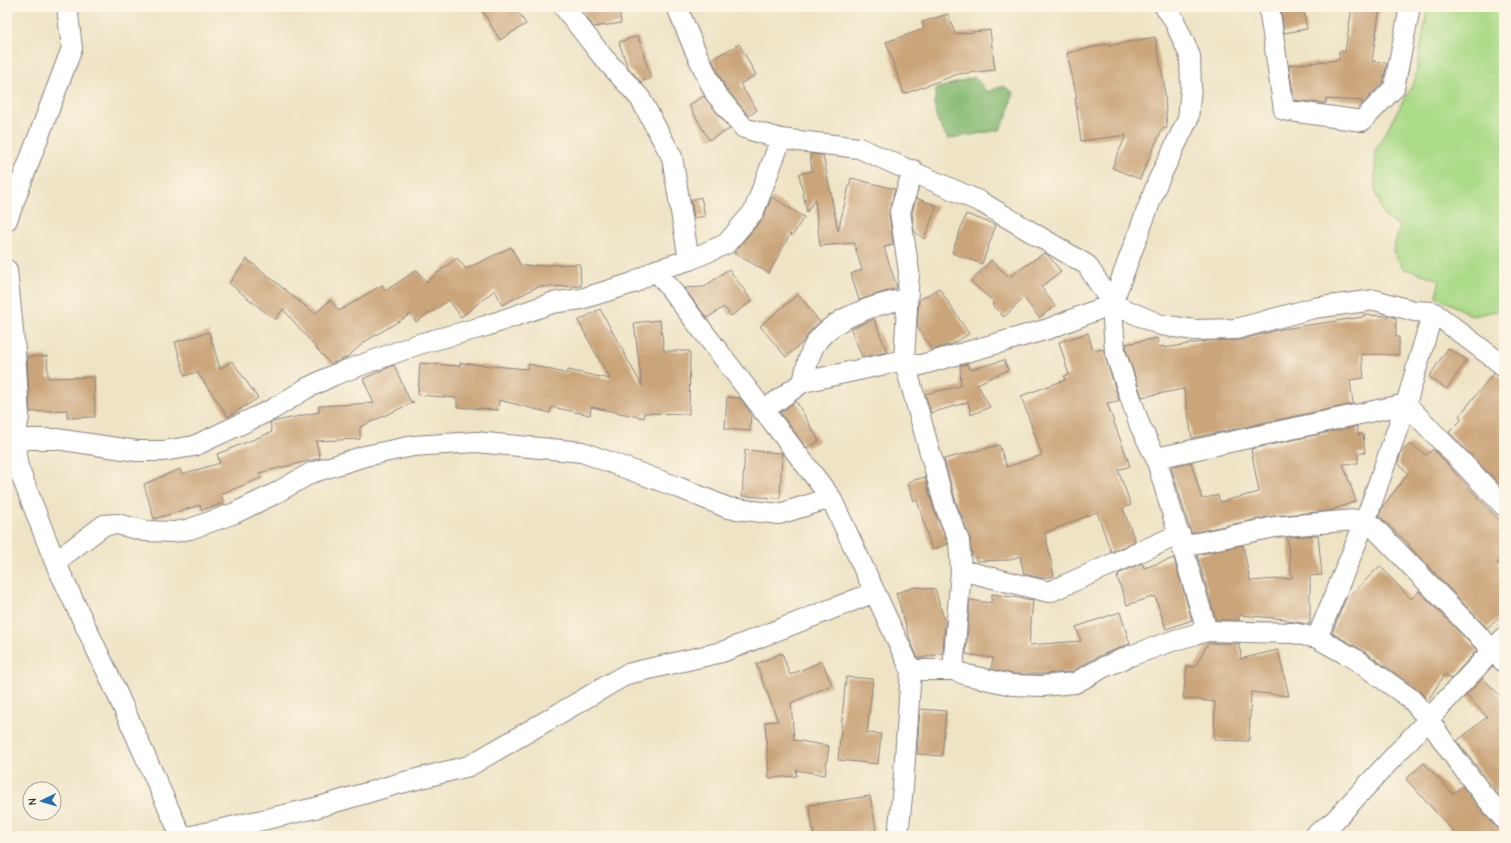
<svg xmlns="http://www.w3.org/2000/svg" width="1511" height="843" viewBox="0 0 1511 843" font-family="'Comic Neue',sans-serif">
  <rect width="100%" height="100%" fill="#fcf5e5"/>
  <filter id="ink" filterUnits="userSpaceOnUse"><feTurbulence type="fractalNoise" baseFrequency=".025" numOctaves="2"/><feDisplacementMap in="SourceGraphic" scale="8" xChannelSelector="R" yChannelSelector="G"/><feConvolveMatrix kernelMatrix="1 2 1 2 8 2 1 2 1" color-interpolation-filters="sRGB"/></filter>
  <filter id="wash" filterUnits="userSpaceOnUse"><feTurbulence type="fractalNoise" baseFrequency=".012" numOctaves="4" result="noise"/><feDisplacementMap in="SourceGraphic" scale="16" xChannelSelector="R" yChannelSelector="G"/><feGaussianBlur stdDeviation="0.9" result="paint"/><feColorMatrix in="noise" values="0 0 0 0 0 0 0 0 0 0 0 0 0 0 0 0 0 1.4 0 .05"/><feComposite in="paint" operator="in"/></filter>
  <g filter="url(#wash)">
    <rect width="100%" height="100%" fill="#eee3c4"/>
    <path fill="#abdb88" stroke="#667e62" d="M 1428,7 L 1504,7 L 1504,309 L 1473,316 L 1436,296 L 1440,280 L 1403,268 L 1393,251 L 1400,227 L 1383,215 L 1375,189 L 1375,151 L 1415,80 Z"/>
    <path fill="#88bb74" stroke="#556e58" d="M 975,77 L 987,92 L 1003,86 L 1013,92 L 1008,114 L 1000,130 L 948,139 C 935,118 933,113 936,89 Z"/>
    <g id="blocks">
      <path fill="#cba57a" d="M 480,7 L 515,7 L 526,24 L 500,40 Z
        M 583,7 L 619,7 L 621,23 L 594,27 L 585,15 Z
        M 1281,7 L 1303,7 L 1307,29 L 1284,33 Z
        M 1352,7 L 1380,7 L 1372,61 L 1387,63 L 1383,82 L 1362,105 L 1362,101 L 1326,99 L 1326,103 L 1320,103 L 1294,100 L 1289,65 L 1339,60 L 1339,51 L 1345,52 Z
        M 948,14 L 955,34 L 990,30 L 995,70 L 958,74 L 904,94 L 886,42 L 924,29 L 922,22 Z
        M 638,36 L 651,78 L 641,82 L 627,66 L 619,42 Z
        M 1155,37 L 1164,82 L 1167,128 L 1162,129 L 1140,179 L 1112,168 L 1126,135 L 1081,141 L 1075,98 L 1077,98 L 1067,53 L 1108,44 L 1108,46 Z
        M 739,44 L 756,75 L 740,84 L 757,110 L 749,116 L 725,87 L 712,59 Z
        M 704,96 L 730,129 L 709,140 L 689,105 Z
        M 810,154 L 823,155 L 838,231 L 851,178 L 895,189 L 889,213 L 893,245 L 884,247 L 897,288 L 859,300 L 851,274 L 862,270 L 854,243 L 820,246 L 815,199 L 807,212 L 799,174 L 812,171 Z
        M 701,197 L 705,216 L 694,218 L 691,200 Z
        M 772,197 L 804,217 L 792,236 L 790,234 L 769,273 L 734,253 L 763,218 Z
        M 916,198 L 937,206 L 924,239 L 914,231 L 912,213 Z
        M 966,214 L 996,225 L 982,264 L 952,253 Z
        M 511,247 L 521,266 L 580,264 L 581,286 L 537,287 L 502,305 L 495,290 L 461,317 L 449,300 L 416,322 L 411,314 L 366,341 L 346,358 L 330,364 L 283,309 L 275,320 L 229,283 L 247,259 L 315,314 L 330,300 L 339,311 L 382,285 L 385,291 L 417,270 L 426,282 L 457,258 L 466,269 Z
        M 1044,253 L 1048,255 L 1061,272 L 1041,287 L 1055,306 L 1039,318 L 1024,298 L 1004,317 L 992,305 L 995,303 L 971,282 L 991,260 L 1009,277 Z
        M 729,269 L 752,301 L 731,316 L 724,307 L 707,318 L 684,288 L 704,287 Z
        M 939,288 L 969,334 L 952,344 L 932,350 L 917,326 L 919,300 Z
        M 798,294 L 820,322 L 812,329 L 802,343 L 786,357 L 760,326 Z
        M 600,309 L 642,386 L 634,323 L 660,320 L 664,351 L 690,351 L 689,414 L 644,413 L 644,418 L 591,407 L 590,415 L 552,407 L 550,413 L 499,400 L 498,410 L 457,407 L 457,398 L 418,395 L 420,363 L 460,366 L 460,363 L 527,369 L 529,364 L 567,374 L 568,370 L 610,379 L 578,321 Z
        M 1363,315 L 1389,316 L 1396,318 L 1396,337 L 1399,337 L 1399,355 L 1361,354 L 1364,378 L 1350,380 L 1353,404 L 1192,438 L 1184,389 L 1142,397 L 1126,350 L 1126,344 L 1157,338 L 1159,347 L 1164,346 L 1164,348 L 1208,341 L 1239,340 L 1282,329 L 1363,317 Z
        M 874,319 L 887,352 L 862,357 L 851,329 Z
        M 209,332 L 220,369 L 232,361 L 258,398 L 228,417 L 197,372 L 185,376 L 175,342 Z
        M 1088,333 L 1093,351 L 1103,349 L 1119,401 L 1107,403 L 1130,466 L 1118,470 L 1131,505 L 1123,508 L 1135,541 L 1111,552 L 1097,512 L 1045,533 L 1054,576 L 1042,578 L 1024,574 L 1020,556 L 1010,560 L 976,561 L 976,558 L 972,556 L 970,537 L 956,502 L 944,459 L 999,445 L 1007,467 L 1042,455 L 1021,396 L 1065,380 L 1064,376 L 1069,375 L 1059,342 Z
        M 1448,348 L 1467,360 L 1447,389 L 1429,377 Z
        M 47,356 L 48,378 L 94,377 L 95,417 L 67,418 L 67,410 L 30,412 L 27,357 Z
        M 1004,360 L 1008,370 L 977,384 L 990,407 L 971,415 L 968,402 L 931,413 L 925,394 L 961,386 L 960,366 L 967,364 L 970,370 Z
        M 394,365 L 410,401 L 414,402 L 360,427 L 360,439 L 316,441 L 320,458 L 259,473 L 261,478 L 221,494 L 224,503 L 202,510 L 200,505 L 154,519 L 144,484 L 180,469 L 182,474 L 220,463 L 217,454 L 272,432 L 270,423 L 272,422 L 319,412 L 319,406 L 374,403 L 363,379 Z
        M 1494,373 L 1504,380 L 1504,481 L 1500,485 L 1449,432 L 1462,419 L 1459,416 Z
        M 727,397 L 740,398 L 751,413 L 750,431 L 725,429 Z
        M 796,401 L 819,441 L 807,448 L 780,413 Z
        M 1357,426 L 1358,435 L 1363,434 L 1365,453 L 1358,453 L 1358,463 L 1343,464 L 1356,501 L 1330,511 L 1273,516 L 1191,533 L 1171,467 L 1191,462 L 1202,499 L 1218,495 L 1220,502 L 1259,492 L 1251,449 Z
        M 1410,444 L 1426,455 L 1433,449 L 1504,525 L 1504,557 L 1497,563 L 1504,571 L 1504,612 L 1487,628 L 1409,546 L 1410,545 L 1379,516 L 1383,506 L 1408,474 L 1398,463 L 1401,452 Z
        M 745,450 L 782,453 L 780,498 L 742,496 Z
        M 925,477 L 934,510 L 948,544 L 932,550 L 917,500 L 914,501 L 908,482 Z
        M 1318,535 L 1322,575 L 1310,576 L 1310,624 L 1286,621 L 1286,619 L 1239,615 L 1239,620 L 1216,620 L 1197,555 L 1243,545 L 1250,581 L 1292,578 L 1287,537 Z
        M 1174,558 L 1192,620 L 1166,629 L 1155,596 L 1127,605 L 1117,577 L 1119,576 L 1118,574 L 1142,563 L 1144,568 Z
        M 1380,566 L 1411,599 L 1419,591 L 1477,650 L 1451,679 L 1445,674 L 1428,700 L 1418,690 L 1362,650 L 1332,633 L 1345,600 Z
        M 915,587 L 935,589 L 945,622 L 943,653 L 923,658 L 918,658 L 911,642 L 896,593 Z
        M 992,594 L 1033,600 L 1029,645 L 1081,641 L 1076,627 L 1120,612 L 1130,644 L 1099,656 L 1070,672 L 1042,674 L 1013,674 L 991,669 L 993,658 L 966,654 L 970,600 L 991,603 Z
        M 1208,643 L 1239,643 L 1239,650 L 1241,650 L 1240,659 L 1278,650 L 1289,696 L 1251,692 L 1249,741 L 1214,740 L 1215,702 L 1183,698 L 1187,666 L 1195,667 Z
        M 782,653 L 790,675 L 822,661 L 832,685 L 791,703 L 794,740 L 829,746 L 825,775 L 796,770 L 797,776 L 769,778 L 765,722 L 778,721 L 756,664 Z
        M 846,677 L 873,679 L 867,733 L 881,734 L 878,764 L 838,760 Z
        M 1483,678 L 1504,700 L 1504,801 L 1457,741 L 1487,717 L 1466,695 Z
        M 920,709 L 946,711 L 942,756 L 917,754 Z
        M 1424,763 L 1453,794 L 1462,786 L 1495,826 L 1504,830 L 1504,836 L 1457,836 L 1406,779 Z
        M 870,796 L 876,830 L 841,836 L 814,836 L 809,805 Z"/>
    </g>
  </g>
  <g filter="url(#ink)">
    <use href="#blocks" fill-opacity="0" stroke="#888280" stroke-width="1"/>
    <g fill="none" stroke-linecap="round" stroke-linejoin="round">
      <g stroke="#888280" stroke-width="22">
        <path id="minor" d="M 564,7 L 602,56 L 640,98 L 672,157 L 689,260
          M 677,7 L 694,48 L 715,93 L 744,128 L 781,139 L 859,148 L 981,202 L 1087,265 L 1112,304 L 1161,325 L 1195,330 L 1236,329 L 1314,308 L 1375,300 L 1414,311 L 1433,312 L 1504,366
          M 1165,7 L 1173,18 L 1190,56 L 1191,87 L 1188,119 L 1158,181 L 1112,304 L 1115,352 L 1140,426 L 1156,458 L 1207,631
          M 1269,7 L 1284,110 L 1362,121 L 1394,88 L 1410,7
          M 913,170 L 900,212 L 909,272 L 904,360 L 945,506 L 959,541 L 961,570 L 953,670
          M 7,220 L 72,48 L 67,7
          M 7,270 L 15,351 L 19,417 L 14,441 L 18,467 L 55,562 L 111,680 L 181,836
          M 656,270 L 831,498 L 911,670 L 903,787 L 898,836
          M 803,382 C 806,371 808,356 814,346 C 830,318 876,304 906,299
          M 763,411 L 803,382 L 904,360 L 917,366 L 1048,329 L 1112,304
          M 7,445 L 14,441 L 29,439 L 56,439 L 137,451 L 163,451 L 194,446 L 273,409 L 307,388 L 334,375 L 419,344 L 486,326 L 552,303 L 581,299 L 633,283 L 656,270 L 689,260 L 726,244 L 754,211 L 781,139
          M 1156,458 L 1406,404 L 1504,506
          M 1183,546 L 1275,527 L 1366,519 L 1504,662
          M 55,562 L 104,525 L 117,524 L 145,531 L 174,532 L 190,529 L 235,513 L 274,494 L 311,473 L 365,456 L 413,446 L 476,442 L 582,452 L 680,488 L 728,508 L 779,514 L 831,498
          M 961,570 L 1049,592 L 1180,534
          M 1317,638 L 1366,519 L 1406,404 L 1433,312
          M 911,670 L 953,670 L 967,675 L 1012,685 L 1042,686 L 1075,683 L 1104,667 L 1130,656 L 1175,640 L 1207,631 L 1293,633 L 1317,638 L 1355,659 L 1411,699 L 1429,720 L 1450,751 L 1481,792 L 1504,819
          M 192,836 L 315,808 L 397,784 L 469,766 L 627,674 L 722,652 L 875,592
          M 1314,836 L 1334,821 L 1504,638"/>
      </g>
      <use href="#minor" stroke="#fff" stroke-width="20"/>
    </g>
  </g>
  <rect width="1511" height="843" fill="none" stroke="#fcf5e5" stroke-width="24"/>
  <g transform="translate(42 801) rotate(265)"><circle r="19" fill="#fcf5e5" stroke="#a5a1a1"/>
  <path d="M0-3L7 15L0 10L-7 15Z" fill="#1f6fb2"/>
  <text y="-6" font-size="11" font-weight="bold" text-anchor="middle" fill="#22223b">N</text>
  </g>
</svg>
